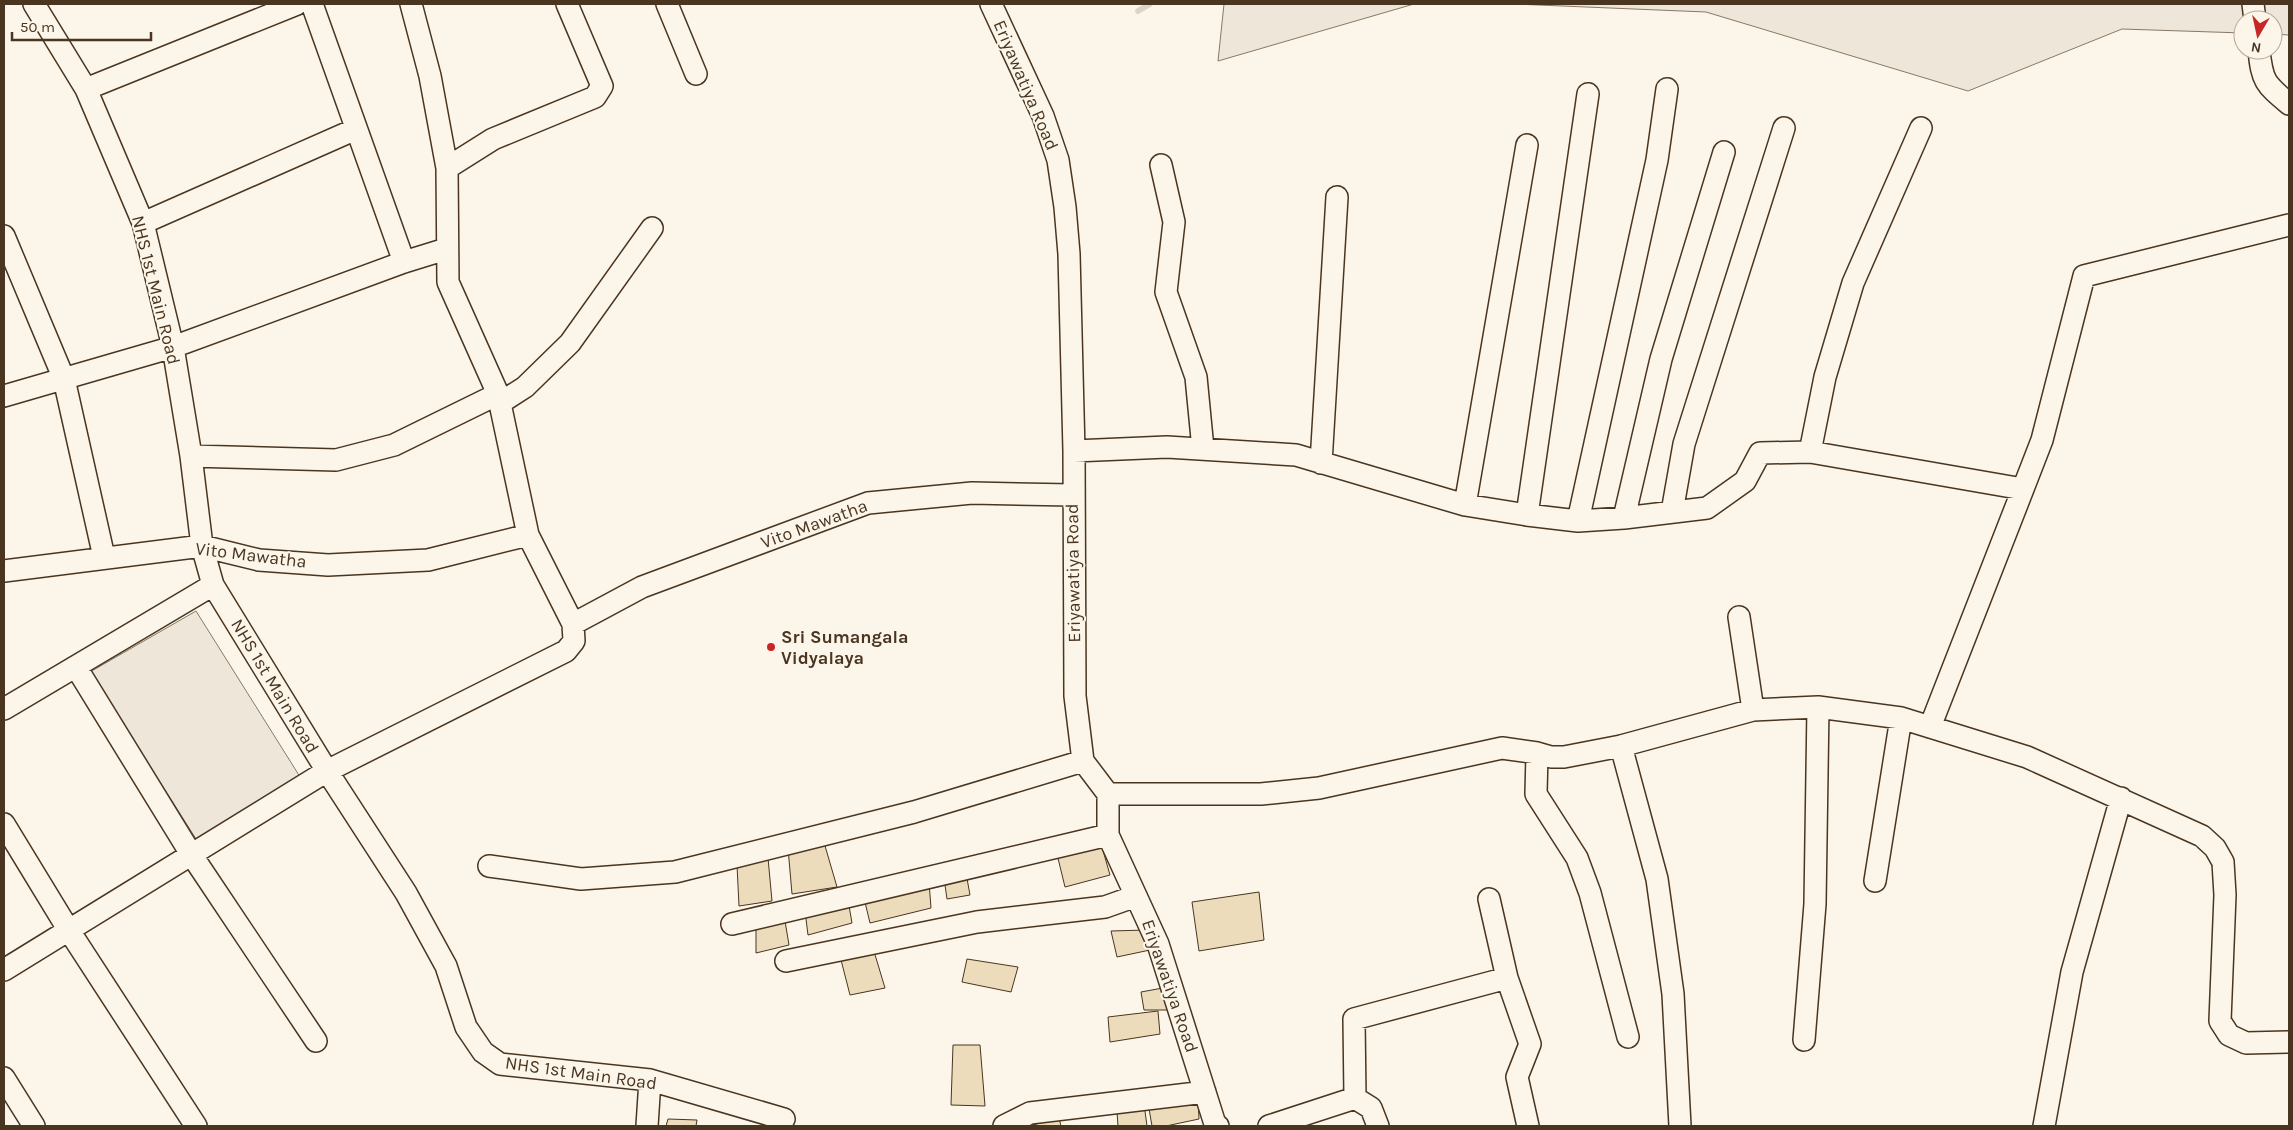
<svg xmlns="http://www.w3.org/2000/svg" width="2293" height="1130" viewBox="0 0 2293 1130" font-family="Karla,sans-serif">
  <rect width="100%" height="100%" fill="#fbf6e9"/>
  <path fill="#ede6d9" stroke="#887966" d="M 1224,4 L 1414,4 L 1218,61 Z
    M 1514,4 L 2289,4 L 2289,35 L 2273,34 L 2273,20 L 2243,20 L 2243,33 L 2122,29 L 1968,91 L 1706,12 Z
    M 196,611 L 302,780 L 198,842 L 90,672 Z"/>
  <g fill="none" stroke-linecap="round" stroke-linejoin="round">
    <path stroke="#dcd4c6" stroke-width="5.5" d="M 1138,11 L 1150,4"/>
  </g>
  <path fill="#ecdcbc" stroke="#4a3520" d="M 823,839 L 837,887 L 792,894 L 788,848 Z
    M 1100,840 L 1110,875 L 1065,887 L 1056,850 Z
    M 768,858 L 772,901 L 739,906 L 737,865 Z
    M 966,873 L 970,895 L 947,899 L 944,878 Z
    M 929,882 L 931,908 L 870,923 L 864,898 Z
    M 1259,892 L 1264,940 L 1199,951 L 1192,902 Z
    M 848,900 L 852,923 L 808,935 L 805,911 Z
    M 784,915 L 789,945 L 756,953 L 756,925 Z
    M 1146,930 L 1150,950 L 1117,957 L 1111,931 Z
    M 873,948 L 885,988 L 850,995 L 840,956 Z
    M 967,959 L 1018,967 L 1011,992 L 962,982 Z
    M 1168,987 L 1172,1010 L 1144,1010 L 1141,992 Z
    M 1158,1011 L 1160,1034 L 1110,1042 L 1108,1017 Z
    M 953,1045 L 980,1045 L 985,1106 L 951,1105 Z
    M 1198,1096 L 1199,1119 L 1166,1126 L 1152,1126 L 1148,1103 Z
    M 1144,1104 L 1147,1126 L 1118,1126 L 1117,1112 Z
    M 1059,1118 L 1061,1126 L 1029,1126 Z
    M 668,1119 L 697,1120 L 696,1126 L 666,1126 Z"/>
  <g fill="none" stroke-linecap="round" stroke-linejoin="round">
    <g stroke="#4a3520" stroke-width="24">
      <path id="minor" d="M 34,4 L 86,89 L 143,223 L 173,347 L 191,456 L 202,546 L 213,585 L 327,771 L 406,893 L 446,966 L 466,1027 L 483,1052 L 500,1064 L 650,1080 L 784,1119
        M 312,4 L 404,262
        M 411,4 L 430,76 L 447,168
        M 667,4 L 696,74
        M 991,4 L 1043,116 L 1058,160 L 1065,207 L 1069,254 L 1074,451 L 1075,696 L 1083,761 L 1108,794 L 1108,835 L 1158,944 L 1215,1124 L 1218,1126
        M 2253,4 L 2255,20
        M 2259,50 C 2262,81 2265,84 2289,104
        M 86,89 L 297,4
        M 1161,165 L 1174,222 L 1166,292 L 1196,377 L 1203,449
        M 143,223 L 356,129
        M 4,236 L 64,379 L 104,557
        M 4,396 L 173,347 L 404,262 L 446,249
        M 500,403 L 525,387 L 570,343 L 652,228
        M 1074,451 L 1167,447 L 1296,455 L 1465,505 L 1527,515 L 1578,521 L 1624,518 L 1707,508 L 1745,481 L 1760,453 L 1810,452 L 2023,489 L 2042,440 L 2084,276 L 2289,225
        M 1810,452 L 1825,377 L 1853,283 L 1921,128
        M 191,456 L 336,460 L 394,445 L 498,394
        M 1321,463 L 1337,197
        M 1465,505 L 1527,145
        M 1672,512 L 1684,444 L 1784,128
        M 1527,515 L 1588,94
        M 1624,518 L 1661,359 L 1724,152
        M 1578,521 L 1657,160 L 1667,89
        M 4,571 L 202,546 L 259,560 L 328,565 L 428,560 L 528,535
        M 1739,617 L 1753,710
        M 573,624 L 642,587 L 868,503 L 972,493 L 1072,495
        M 76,667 L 191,854 L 316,1041
        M 4,709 L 213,585
        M 1930,727 L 2023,489
        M 1621,746 L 1657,879 L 1673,994 L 1680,1126
        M 1537,753 L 1536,794 L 1577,858 L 1590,893 L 1628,1037
        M 1108,794 L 1261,794 L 1319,788 L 1502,748 L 1537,753 L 1551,757 L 1564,757 L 1621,746 L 1753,710 L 1818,707 L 1901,718 L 2027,757 L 2202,836 L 2215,848 L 2223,862 L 2225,895 L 2220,1021 L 2229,1035 L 2246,1043 L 2289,1042
        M 4,824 L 68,929 L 196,1126
        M 489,866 L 581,879 L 675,872 L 914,812 L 1083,761
        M 1875,881 L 1901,718
        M 1489,899 L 1507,978 L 1530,1044 L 1517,1077 L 1528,1126
        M 732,924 L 1108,835
        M 786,961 L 977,922 L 1105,907 L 1136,896
        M 4,970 L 327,771 L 566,651 L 574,641 L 573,624 L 528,535 L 498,394 L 448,282 L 447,168 L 493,139 L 595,97 L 602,86 L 567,4
        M 1804,1040 L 1815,904 L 1818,707
        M 4,1078 L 34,1126
        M 1355,1098 L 1371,1108 L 1378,1126
        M 647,1126 L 650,1080
        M 1004,1126 L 1030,1113 L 1205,1092
        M 1269,1126 L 1355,1098 L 1354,1019 L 1507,978
        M 2044,1126 L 2072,972 L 2121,798"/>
    </g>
    <use href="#minor" stroke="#fbf6e9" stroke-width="21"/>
  </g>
  <circle fill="#c62828" stroke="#fbf6e9" stroke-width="2" cx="771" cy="647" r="5"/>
  <g text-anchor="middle" stroke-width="4" stroke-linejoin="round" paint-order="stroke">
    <g font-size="18" fill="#4a3520" stroke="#fbf6e9">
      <text transform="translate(1026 85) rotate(67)" y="6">Eriyawatiya Road</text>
      <text transform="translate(156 290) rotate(76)" y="6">NHS 1st Main Road</text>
      <text transform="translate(814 524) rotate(-20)" y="6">Vito Mawatha</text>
      <text transform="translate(251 555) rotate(7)" y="6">Vito Mawatha</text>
      <text transform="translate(1073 573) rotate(-91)" y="6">Eriyawatiya Road</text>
      <text transform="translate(275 686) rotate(59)" y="6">NHS 1st Main Road</text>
      <text transform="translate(1170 986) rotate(71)" y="6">Eriyawatiya Road</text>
      <text transform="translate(581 1073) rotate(8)" y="6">NHS 1st Main Road</text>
    </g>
    <g font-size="18" font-weight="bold" fill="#4a3520" stroke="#fbf6e9" text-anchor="start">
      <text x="781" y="643">Sri Sumangala<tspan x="781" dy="21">Vidyalaya</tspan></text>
    </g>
  </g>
  <rect width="2293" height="1130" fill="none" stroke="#4a3520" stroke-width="10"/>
  <g transform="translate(2258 35) rotate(189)"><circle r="24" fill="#fbf6e9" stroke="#b4a999"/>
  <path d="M0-4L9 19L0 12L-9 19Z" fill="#c62828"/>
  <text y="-8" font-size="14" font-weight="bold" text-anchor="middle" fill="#4a3520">N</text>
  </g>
  <path d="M12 32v8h139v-8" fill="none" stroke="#4a3520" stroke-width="2.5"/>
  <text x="20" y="32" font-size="15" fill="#4a3520" stroke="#fbf6e9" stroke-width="4" paint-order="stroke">50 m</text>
</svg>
